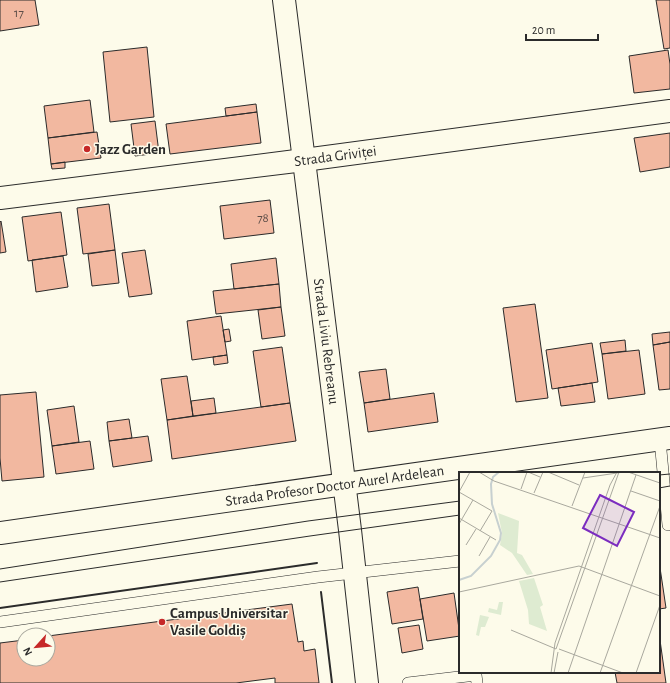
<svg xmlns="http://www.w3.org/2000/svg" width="670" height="683" viewBox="0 0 670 683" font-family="'Alegreya Sans',sans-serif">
  <rect width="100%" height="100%" fill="#fdfbea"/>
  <path fill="#f2b8a0" stroke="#2b2b2b" d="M 0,0 L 35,0 L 39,25 L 0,31 Z
    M 656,0 L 670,0 L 670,48 L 664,49 Z
    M 147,47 L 154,117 L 110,122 L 103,52 Z
    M 668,50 L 670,64 L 670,89 L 634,93 L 629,56 Z
    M 90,100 L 94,132 L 48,138 L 44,106 Z
    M 256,104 L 257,112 L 226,116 L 225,108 Z
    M 257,112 L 261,143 L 170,154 L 166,124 Z
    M 155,121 L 159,153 L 135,156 L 131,124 Z
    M 97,132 L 101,158 L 51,164 L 48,138 Z
    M 670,133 L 670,167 L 640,172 L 634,138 Z
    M 65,162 L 65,168 L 52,169 L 51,164 Z
    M 270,200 L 274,233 L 224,239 L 220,206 Z
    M 109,204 L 115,250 L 83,254 L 77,208 Z
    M 61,212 L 67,255 L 28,261 L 22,217 Z
    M 1,221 L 6,252 L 0,253 L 0,222 Z
    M 115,250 L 119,283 L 92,286 L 88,254 Z
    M 145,250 L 152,294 L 129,297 L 122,253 Z
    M 63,256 L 68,287 L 36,292 L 32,260 Z
    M 276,258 L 279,284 L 234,289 L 231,264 Z
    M 279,284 L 281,307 L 216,314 L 213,291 Z
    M 535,304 L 548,398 L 516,402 L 503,308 Z
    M 281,307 L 285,336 L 262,339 L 258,310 Z
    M 221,316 L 227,355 L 192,360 L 187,321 Z
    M 229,329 L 231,341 L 225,342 L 223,330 Z
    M 670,332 L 670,342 L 653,345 L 652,334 Z
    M 625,340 L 626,351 L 602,354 L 600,343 Z
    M 670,342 L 670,389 L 659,390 L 653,345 Z
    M 592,343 L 598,382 L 552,389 L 546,350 Z
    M 282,347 L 290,403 L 261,407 L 253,351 Z
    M 639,350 L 645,394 L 608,399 L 602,354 Z
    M 227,355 L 228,363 L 214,365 L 213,357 Z
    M 386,369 L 390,399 L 364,403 L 359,372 Z
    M 187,376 L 193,416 L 167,420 L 161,379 Z
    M 592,383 L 595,402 L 561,406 L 558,388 Z
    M 36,392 L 44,477 L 2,481 L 0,458 L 0,395 Z
    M 434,393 L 438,422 L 368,432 L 364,403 Z
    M 214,398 L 216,413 L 193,416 L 191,401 Z
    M 290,403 L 296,441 L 172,459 L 167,420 Z
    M 74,406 L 79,442 L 52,446 L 47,410 Z
    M 129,419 L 132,438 L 109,441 L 107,422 Z
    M 148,436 L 152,461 L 113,467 L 109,441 Z
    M 90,441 L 94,469 L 56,474 L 52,446 Z
    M 659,561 L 666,608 L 659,609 Z
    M 418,587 L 423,619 L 392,624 L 387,592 Z
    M 454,593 L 460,636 L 427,641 L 420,599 Z
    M 292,604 L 298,642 L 303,641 L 304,651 L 315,649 L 319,683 L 275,683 L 275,678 L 236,683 L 0,683 L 0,643 L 24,640 L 24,659 L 48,659 L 48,636 Z
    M 419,625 L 423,649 L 402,653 L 398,628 Z
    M 659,633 L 666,683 L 617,683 L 615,672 L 659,672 Z"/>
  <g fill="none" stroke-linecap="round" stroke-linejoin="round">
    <g stroke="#2b2b2b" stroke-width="12">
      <path id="service" d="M 660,440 L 668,525
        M 0,622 L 318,577 L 460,561
        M 408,683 L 476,675 L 477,683"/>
    </g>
    <g stroke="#2b2b2b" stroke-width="24">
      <g id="minor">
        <path id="s1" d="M 0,198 L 304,160 L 670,111"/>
      </g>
    </g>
    <g stroke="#2b2b2b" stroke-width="24">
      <g id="tertiary">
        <path id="s2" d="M 284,0 L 350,530 L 367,683"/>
      </g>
    </g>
    <g stroke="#2b2b2b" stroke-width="24">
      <g id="secondary">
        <path id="s3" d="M 0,533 L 670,438"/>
      </g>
    </g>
    <use href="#service" stroke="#fdfbea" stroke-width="11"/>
    <use href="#minor" stroke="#fdfbea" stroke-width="22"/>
    <use href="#tertiary" stroke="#fdfbea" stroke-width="22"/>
    <use href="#secondary" stroke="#fdfbea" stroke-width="22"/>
    <path stroke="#2b2b2b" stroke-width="1" d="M 659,475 L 670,474
      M 659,488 L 670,486
      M 0,569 L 308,521 L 460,501
      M 0,582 L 310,536 L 460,515"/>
    <path stroke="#2b2b2b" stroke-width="2" d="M 321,592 L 332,683
      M 0,608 L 317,563"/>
  </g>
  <g fill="#c62828" stroke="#fdfbea" stroke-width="1.5">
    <circle cx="87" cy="149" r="4"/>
    <circle cx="162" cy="622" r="4"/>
  </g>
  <g text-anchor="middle" stroke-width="3" stroke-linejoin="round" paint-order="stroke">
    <g font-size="13" fill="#5d4e48">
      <text x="19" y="17">17</text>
      <text x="263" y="222">78</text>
    </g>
    <g font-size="15" font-weight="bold" fill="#2b2b2b" stroke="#fdfbea" text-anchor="start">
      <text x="95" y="154">Jazz Garden</text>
      <text x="170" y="618">Campus Universitar<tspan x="170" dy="17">Vasile Goldiș</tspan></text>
    </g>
    <g font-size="15" fill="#2b2b2b" stroke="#fdfbea">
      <text dy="5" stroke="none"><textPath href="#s1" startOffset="338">Strada Griviței</textPath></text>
      <text dy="5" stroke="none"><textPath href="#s2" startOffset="344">Strada Liviu Rebreanu</textPath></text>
      <text dy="5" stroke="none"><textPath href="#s3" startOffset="338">Strada Profesor Doctor Aurel Ardelean</textPath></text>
    </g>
  </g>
  <g transform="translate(459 472)">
    <rect width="201" height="201" fill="#fdfbea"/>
    <path d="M 39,41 L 60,49 L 58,81 L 63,83 L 74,102 L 68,103 L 53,81 L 41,73 L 43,61 ZM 75,106 L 84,133 L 81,135 L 88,159 L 70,152 L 69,138 L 60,109 ZM 40,130 L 44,130 L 42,143 L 29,140 L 30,136 L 38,138 ZM 21,143 L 30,145 L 26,155 L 22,155 L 20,164 L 17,163 Z" fill="#deebd1"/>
    <path fill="none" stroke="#c7d0d0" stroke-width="2" d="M 0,108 L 12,104 L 32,84 L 41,68 L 42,61 L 33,32 L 32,12 L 34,5 L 40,0"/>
    <path fill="none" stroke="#a9a89e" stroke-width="1" d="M 20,0 L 35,9 L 201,66M 69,0 L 81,5M 89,0 L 120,13M 169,0 L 201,11M 124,6 L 165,0M 62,17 L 68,0M 172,19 L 201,29M 0,20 L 33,39 L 21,59M 0,20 L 11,0M 75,21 L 84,0M 113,34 L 126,0M 0,46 L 37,68M 0,52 L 14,28M 7,73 L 17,57M 20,84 L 31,65M 0,120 L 120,94 L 201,124M 52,158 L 97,177M 97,177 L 160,0M 100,177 L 164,201M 92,201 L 96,171 L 151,13 L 158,0M 95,201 L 99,180M 109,201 L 177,3M 141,201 L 201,34M 177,201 L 201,133"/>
    <path fill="#7b2cbf" fill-opacity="0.15" stroke="#7b2cbf" stroke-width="2" d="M 141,23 L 175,40 L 158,74 L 124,56 Z"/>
    <rect width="201" height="201" fill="none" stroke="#2b2b2b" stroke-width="2"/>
  </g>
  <g transform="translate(36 647) rotate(243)"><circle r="19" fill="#fdfbea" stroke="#a9a89e"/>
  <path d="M0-3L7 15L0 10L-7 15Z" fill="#c62828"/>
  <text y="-6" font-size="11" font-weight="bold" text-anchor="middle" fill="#2b2b2b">N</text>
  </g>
  <path d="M526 34v6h72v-6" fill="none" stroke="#2b2b2b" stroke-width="2"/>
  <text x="532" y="34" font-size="12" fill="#2b2b2b" stroke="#fdfbea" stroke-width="3" paint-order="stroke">20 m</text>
</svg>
